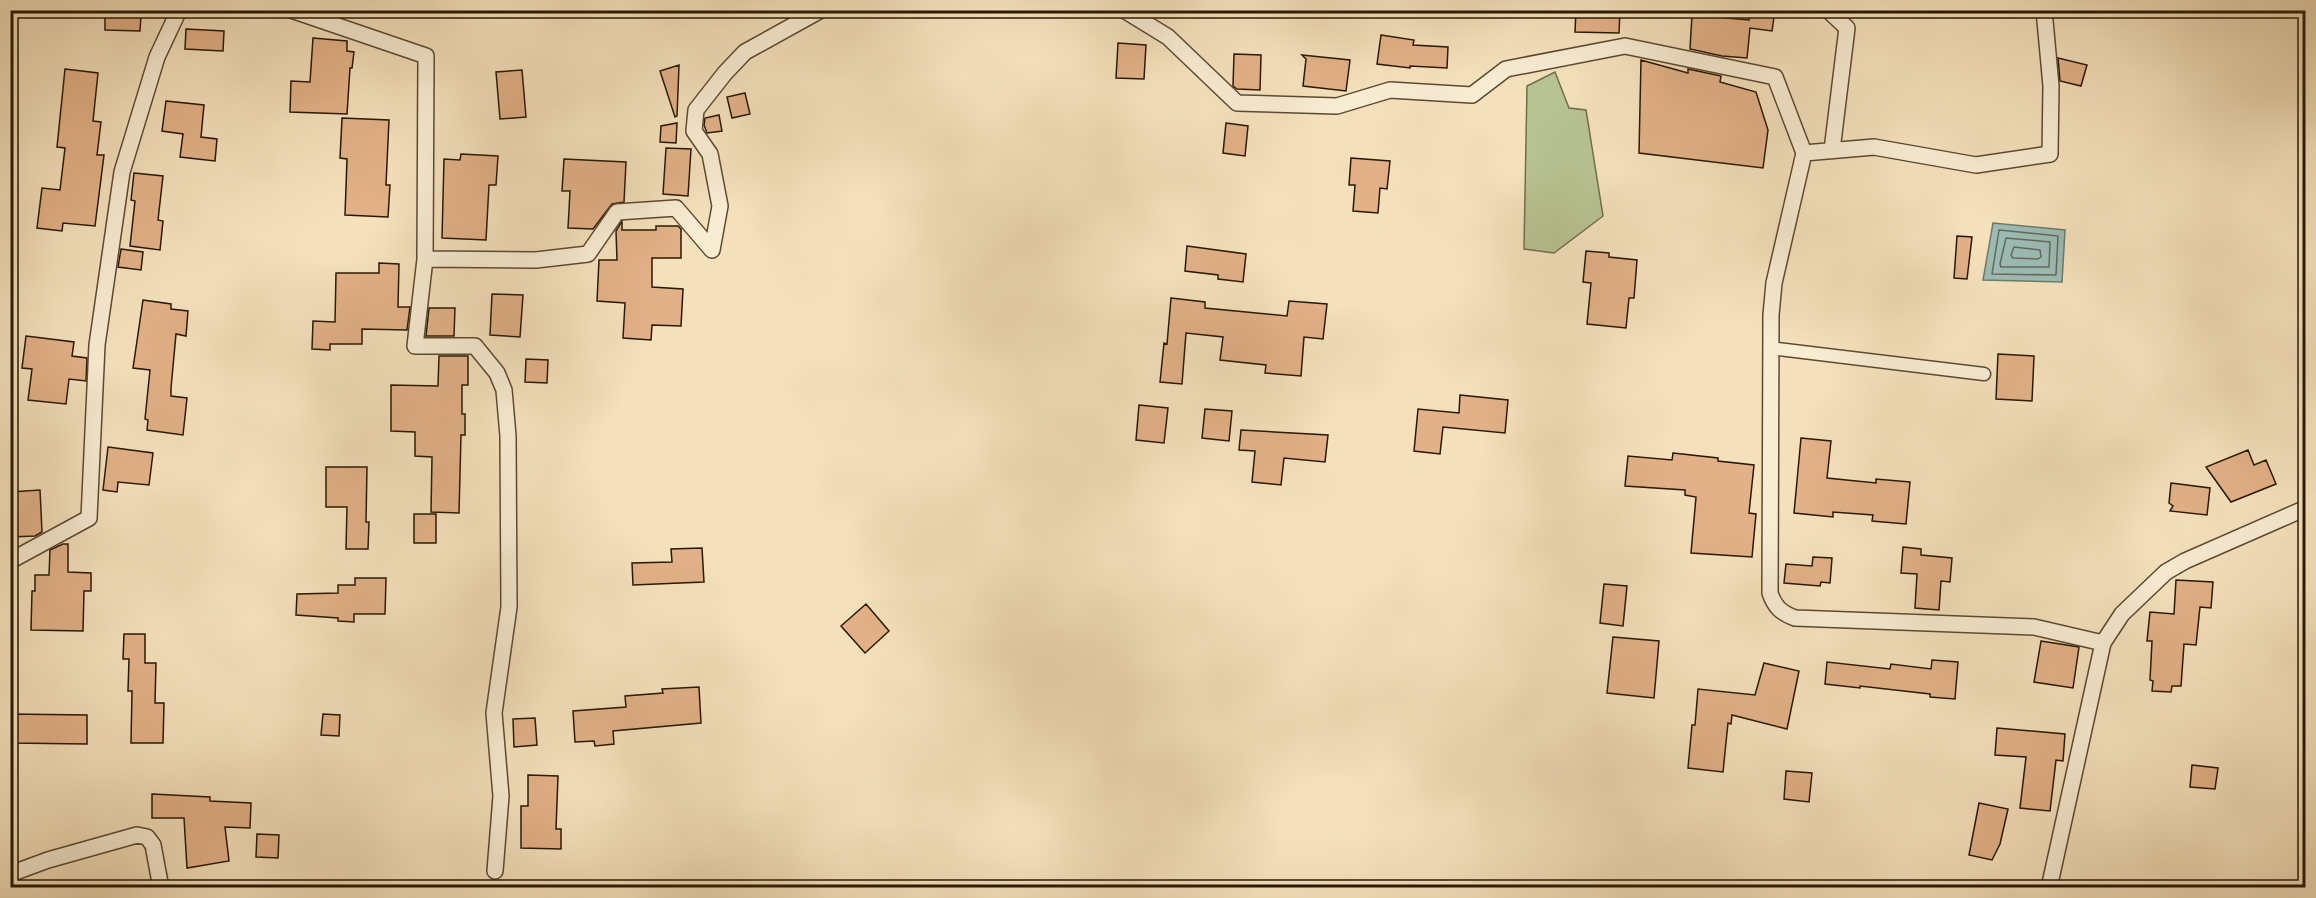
<svg xmlns="http://www.w3.org/2000/svg" width="2316" height="898" viewBox="0 0 2316 898" font-family="'Libre Caslon Text',serif">
  <rect width="100%" height="100%" fill="#f4e1bc"/>
  <filter id="stains"><feTurbulence type="fractalNoise" baseFrequency=".00333" numOctaves="4"/><feColorMatrix values="0 0 0 0 .2 0 0 0 0 .09 0 0 0 0 .02 0 0 0 .5 -.17"/></filter>
  <radialGradient id="worn" r=".72"><stop offset=".6" stop-color="#630" stop-opacity="0"/><stop offset="1" stop-color="#630" stop-opacity=".3"/></radialGradient>
  <path fill="#b8c393" stroke="#706e4a" stroke-width="1.5" d="M 1555,72 L 1569,108 L 1586,110 L 1603,216 L 1554,253 L 1524,249 L 1527,86 Z"/>
  <path fill="#9cbcb5" stroke="#6e7a6d" stroke-width="1.5" d="M 1993,223 L 2065,230 L 2062,282 L 1983,280 Z"/>
  <g fill="none" stroke-linecap="round" stroke-linejoin="round">
    <path stroke="#626a5c" stroke-width="1.5" d="M 1999,230 L 2058,236 L 2056,275 L 1992,274 Z
      M 2006,238 L 2050,242 L 2049,267 L 2001,267 L 2000,264 Z
      M 2014,247 L 2040,250 L 2041,257 L 2038,259 L 2013,258 L 2011,255 Z"/>
  </g>
  <path fill="#e2b187" stroke="#291802" stroke-width="1.5" d="M 1576,10 L 1620,10 L 1619,33 L 1575,32 Z
    M 1750,10 L 1775,10 L 1772,31 L 1750,28 L 1747,58 L 1722,56 L 1690,49 L 1692,15 L 1749,20 Z
    M 105,13 L 141,15 L 140,31 L 105,30 Z
    M 186,29 L 224,31 L 223,51 L 185,49 Z
    M 1381,35 L 1414,40 L 1413,45 L 1448,47 L 1447,68 L 1410,66 L 1410,68 L 1377,64 Z
    M 313,38 L 347,41 L 347,51 L 354,52 L 352,68 L 350,68 L 347,114 L 290,112 L 291,81 L 310,82 Z
    M 1118,43 L 1146,45 L 1144,79 L 1116,78 Z
    M 1234,54 L 1261,55 L 1260,90 L 1237,89 L 1233,86 Z
    M 1302,55 L 1350,60 L 1346,91 L 1303,86 L 1306,59 Z
    M 2058,58 L 2087,65 L 2081,86 L 2060,81 Z
    M 1641,60 L 1688,73 L 1688,69 L 1721,76 L 1720,82 L 1756,92 L 1768,130 L 1763,168 L 1639,153 Z
    M 679,65 L 677,116 L 675,117 L 660,71 Z
    M 65,69 L 98,73 L 93,121 L 101,122 L 97,155 L 104,155 L 95,226 L 63,223 L 62,231 L 37,228 L 42,188 L 60,190 L 65,148 L 57,147 Z
    M 522,70 L 526,117 L 500,119 L 496,72 Z
    M 745,93 L 750,114 L 732,118 L 727,97 Z
    M 166,101 L 204,105 L 201,137 L 217,139 L 215,161 L 180,157 L 183,134 L 162,131 Z
    M 719,115 L 722,131 L 707,133 L 704,125 L 705,118 Z
    M 342,118 L 389,120 L 386,185 L 390,185 L 388,217 L 345,215 L 347,159 L 340,158 Z
    M 677,123 L 676,143 L 660,142 L 661,126 Z
    M 1226,123 L 1248,126 L 1245,156 L 1223,153 Z
    M 666,148 L 691,149 L 688,196 L 663,194 Z
    M 461,154 L 498,156 L 496,185 L 489,185 L 486,240 L 442,238 L 444,159 L 460,160 Z
    M 1351,158 L 1390,161 L 1387,189 L 1380,188 L 1378,213 L 1353,211 L 1355,185 L 1349,185 Z
    M 564,159 L 626,162 L 624,202 L 612,204 L 593,229 L 568,228 L 570,191 L 562,191 Z
    M 134,173 L 163,176 L 158,220 L 163,221 L 160,250 L 130,246 L 135,201 L 131,200 Z
    M 622,221 L 622,230 L 656,230 L 656,226 L 678,226 L 681,229 L 681,258 L 652,258 L 652,287 L 683,289 L 681,326 L 652,325 L 651,340 L 623,338 L 625,303 L 597,301 L 599,260 L 617,260 L 616,231 Z
    M 1957,236 L 1972,237 L 1967,279 L 1954,278 Z
    M 1187,246 L 1246,254 L 1243,282 L 1218,279 L 1218,275 L 1185,271 Z
    M 121,249 L 143,252 L 141,270 L 118,267 Z
    M 1586,251 L 1609,253 L 1609,257 L 1637,260 L 1634,298 L 1629,298 L 1626,328 L 1587,324 L 1591,283 L 1583,282 Z
    M 379,263 L 399,264 L 398,307 L 410,307 L 407,330 L 362,329 L 362,344 L 330,344 L 330,350 L 312,349 L 313,321 L 335,322 L 336,273 L 379,273 Z
    M 492,294 L 523,295 L 520,337 L 490,335 Z
    M 1171,298 L 1205,302 L 1205,308 L 1287,316 L 1289,301 L 1327,304 L 1323,339 L 1304,337 L 1301,376 L 1265,373 L 1266,365 L 1220,360 L 1223,337 L 1186,333 L 1182,384 L 1160,382 L 1164,343 L 1167,344 Z
    M 143,300 L 171,304 L 171,309 L 188,311 L 186,336 L 176,334 L 171,388 L 171,396 L 187,398 L 183,435 L 147,430 L 148,420 L 145,419 L 150,370 L 133,368 Z
    M 429,308 L 455,308 L 454,336 L 426,336 Z
    M 26,336 L 74,342 L 72,356 L 87,358 L 86,381 L 69,379 L 66,404 L 28,400 L 32,369 L 22,368 Z
    M 1998,354 L 2034,356 L 2032,401 L 1996,399 Z
    M 439,356 L 468,356 L 468,385 L 462,385 L 462,414 L 465,414 L 465,435 L 461,435 L 459,513 L 431,512 L 432,457 L 415,456 L 415,432 L 391,431 L 391,385 L 438,386 Z
    M 526,359 L 548,360 L 547,383 L 525,382 Z
    M 1460,395 L 1508,400 L 1505,433 L 1443,427 L 1440,454 L 1414,451 L 1418,409 L 1459,413 Z
    M 1139,405 L 1168,408 L 1164,443 L 1136,440 Z
    M 1205,409 L 1232,411 L 1229,441 L 1202,438 Z
    M 1241,430 L 1328,435 L 1325,462 L 1284,458 L 1281,485 L 1252,482 L 1255,451 L 1239,450 Z
    M 1801,438 L 1831,441 L 1827,478 L 1876,483 L 1876,479 L 1910,482 L 1906,524 L 1872,521 L 1873,515 L 1833,512 L 1833,517 L 1794,513 Z
    M 108,447 L 153,453 L 149,485 L 118,482 L 117,492 L 103,490 Z
    M 2248,450 L 2254,465 L 2266,460 L 2276,484 L 2231,502 L 2206,467 Z
    M 1673,453 L 1718,458 L 1718,461 L 1754,465 L 1749,513 L 1756,514 L 1752,557 L 1691,553 L 1696,497 L 1685,495 L 1685,490 L 1625,486 L 1628,456 L 1672,460 Z
    M 326,467 L 367,467 L 366,522 L 369,522 L 368,549 L 346,549 L 347,507 L 326,507 Z
    M 2171,483 L 2210,488 L 2207,515 L 2170,511 L 2173,506 L 2169,503 Z
    M 40,490 L 42,532 L 35,536 L 10,537 L 10,492 Z
    M 414,514 L 436,514 L 436,543 L 414,543 Z
    M 63,544 L 68,544 L 68,572 L 91,573 L 91,591 L 84,591 L 83,631 L 31,630 L 32,591 L 35,591 L 35,575 L 49,575 L 50,550 Z
    M 1903,547 L 1921,549 L 1921,555 L 1952,558 L 1950,582 L 1941,581 L 1939,610 L 1915,608 L 1917,574 L 1901,573 Z
    M 702,548 L 704,582 L 633,585 L 632,563 L 672,562 L 671,549 Z
    M 1813,557 L 1832,558 L 1830,583 L 1821,582 L 1820,586 L 1784,583 L 1786,564 L 1812,566 Z
    M 355,578 L 386,578 L 385,614 L 354,614 L 354,622 L 338,621 L 338,618 L 296,615 L 297,594 L 338,593 L 338,585 L 355,585 Z
    M 2176,580 L 2213,582 L 2211,608 L 2200,607 L 2196,645 L 2184,644 L 2181,686 L 2172,686 L 2171,692 L 2152,691 L 2153,681 L 2150,680 L 2152,641 L 2147,641 L 2150,612 L 2174,614 Z
    M 1604,584 L 1627,586 L 1623,626 L 1600,623 Z
    M 866,604 L 889,631 L 865,653 L 841,626 Z
    M 124,634 L 145,634 L 145,663 L 156,663 L 155,703 L 164,703 L 163,743 L 131,743 L 132,691 L 128,691 L 129,659 L 123,659 Z
    M 1613,637 L 1659,641 L 1654,698 L 1607,693 Z
    M 2041,641 L 2079,647 L 2073,688 L 2034,682 Z
    M 1932,660 L 1958,662 L 1955,699 L 1930,697 L 1930,694 L 1860,686 L 1860,688 L 1825,684 L 1827,662 L 1890,669 L 1891,664 L 1931,669 Z
    M 1764,663 L 1799,671 L 1787,729 L 1732,715 L 1731,724 L 1728,723 L 1723,772 L 1688,768 L 1692,725 L 1695,725 L 1698,689 L 1755,695 Z
    M 699,687 L 701,723 L 613,731 L 614,744 L 595,746 L 594,741 L 575,742 L 573,711 L 626,707 L 625,696 L 663,693 L 662,689 Z
    M 10,714 L 87,715 L 87,744 L 10,743 Z
    M 323,714 L 340,715 L 339,736 L 321,735 Z
    M 535,718 L 537,745 L 514,747 L 513,719 Z
    M 1997,728 L 2065,734 L 2063,761 L 2056,760 L 2050,811 L 2020,808 L 2026,757 L 1995,755 Z
    M 2192,765 L 2218,768 L 2215,789 L 2190,787 Z
    M 1786,771 L 1812,773 L 1809,802 L 1784,799 Z
    M 528,775 L 558,776 L 556,829 L 561,829 L 561,849 L 521,848 L 521,806 L 528,806 Z
    M 152,794 L 210,797 L 210,801 L 251,803 L 250,828 L 225,827 L 229,861 L 187,868 L 184,818 L 152,818 Z
    M 1979,803 L 2008,809 L 2000,844 L 1992,860 L 1969,855 Z
    M 257,834 L 279,835 L 278,858 L 256,857 Z"/>
  <g fill="none" stroke-linecap="round" stroke-linejoin="round">
    <g stroke="#5c4a30" stroke-width="15">
      <path id="pedestrian" d="M 1770,348 L 1984,374"/>
    </g>
    <g stroke="#5c4a30" stroke-width="18">
      <path id="minor" d="M 291,10 L 426,56 L 425,259 L 415,346 L 475,346 L 497,373 L 504,390 L 508,436 L 509,607 L 494,713 L 501,796 L 495,871
        M 1124,10 L 1168,37 L 1237,103 L 1337,106 L 1390,90 L 1472,95 L 1506,69 L 1625,46 L 1775,77 L 1804,153
        M 1828,10 L 1847,28 L 1832,150
        M 2044,10 L 2051,86 L 2050,154 L 1976,165 L 1874,147 L 1804,153 L 1774,283 L 1771,315 L 1770,593 C 1775,608 1782,613 1795,618 L 2034,627 L 2103,643
        M 425,259 L 536,260 L 588,254 L 617,212 L 676,208 L 712,250 L 720,206 L 710,154 L 694,131 L 696,110 L 725,73 L 745,52 L 821,10
        M 10,561 L 89,518 L 97,345 L 122,172 L 157,57 L 179,10
        M 10,874 L 48,860 L 137,835 L 147,837 L 153,845 L 161,888
        M 2049,888 L 2103,643 L 2122,614 L 2166,572 L 2185,561 L 2306,508"/>
    </g>
    <use href="#pedestrian" stroke="#f8ecd3" stroke-width="12"/>
    <use href="#minor" stroke="#f8ecd3" stroke-width="15"/>
  </g>
  <rect width="2316" height="898" fill="none" stroke="#f4e1bc" stroke-width="36"/>
  <rect x="12" y="12" width="2292" height="874" fill="none" stroke="#291802" stroke-width="3"/>
  <rect x="18" y="18" width="2280" height="862" fill="none" stroke="#291802" stroke-width="1.5"/>
  <rect width="100%" height="100%" filter="url(#stains)"/>
  <rect width="100%" height="100%" fill="url(#worn)"/>
</svg>
